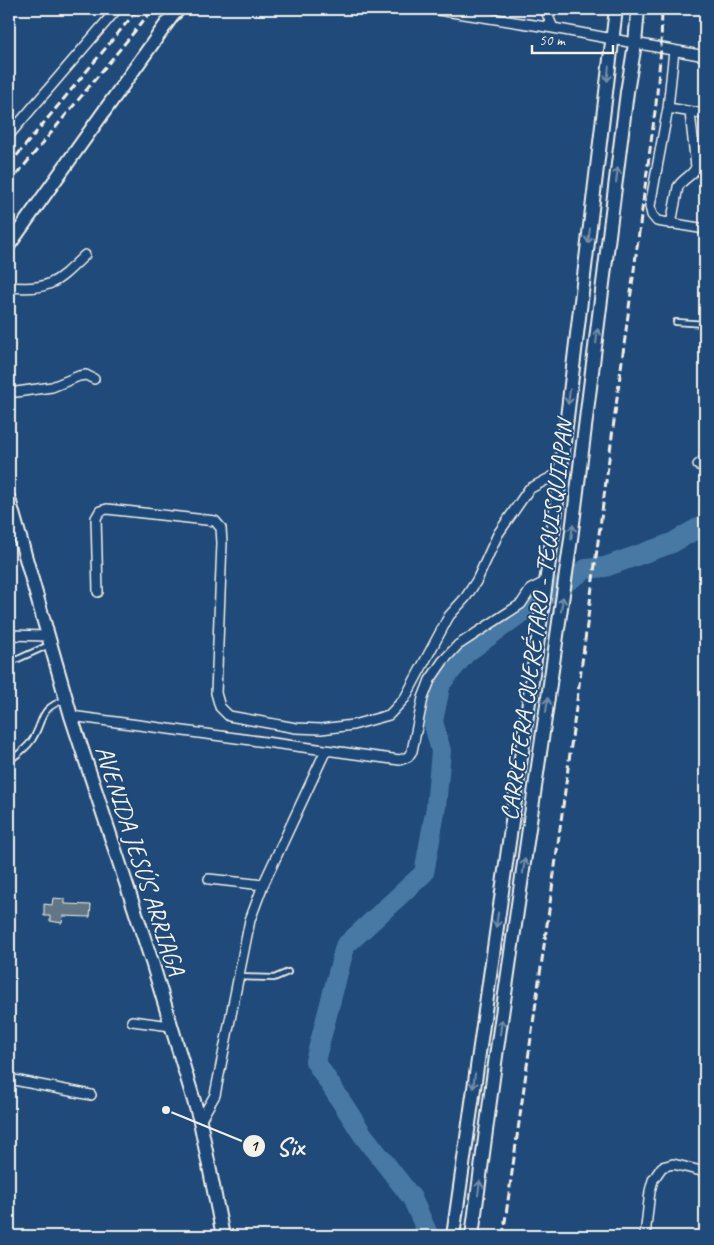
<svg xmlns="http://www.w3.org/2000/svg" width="714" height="1245" viewBox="0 0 714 1245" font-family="Caveat,sans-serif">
  <rect width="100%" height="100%" fill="#1f4a7a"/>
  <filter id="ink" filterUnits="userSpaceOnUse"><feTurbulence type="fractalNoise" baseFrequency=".02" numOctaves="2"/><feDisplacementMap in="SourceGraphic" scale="10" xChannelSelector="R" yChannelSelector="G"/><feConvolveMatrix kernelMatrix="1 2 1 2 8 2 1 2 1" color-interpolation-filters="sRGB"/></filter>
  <g filter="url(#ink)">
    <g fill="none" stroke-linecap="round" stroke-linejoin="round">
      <path stroke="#4779a4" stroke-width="20" d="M 429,1236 L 412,1198 L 363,1135 L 315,1061 L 345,946 L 424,873 L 436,807 L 441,751 L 433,721 L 441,683 L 466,653 L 525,610 L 586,569 L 605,567 L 672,543 L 705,524"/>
    </g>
    <path fill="#647685" stroke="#f4f1e8" d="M 53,898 L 65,899 L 65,904 L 91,905 L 90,917 L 63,916 L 62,923 L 50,921 L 50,916 L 44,916 L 44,904 L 52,905 Z"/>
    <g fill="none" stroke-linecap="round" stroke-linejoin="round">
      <g stroke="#f4f1e8" stroke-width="8">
        <path id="lane" d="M 676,322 L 705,324
          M 9,663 L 49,645
          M 9,761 C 17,755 26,749 32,740 C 44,722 38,708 65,700
          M 239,977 L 274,978 L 288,972"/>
      </g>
      <g stroke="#f4f1e8" stroke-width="12">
        <path id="street" d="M 432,9 L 553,28 L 705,56
          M 545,9 L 553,28
          M 674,50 L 668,108 L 650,206 L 652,215 L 657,221 L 705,229
          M 668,108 L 705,114
          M 9,135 L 117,9
          M 671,224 L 678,187 C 683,178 693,176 696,167 L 690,112
          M 9,287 C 50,291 57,282 85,255
          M 9,393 L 52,387 L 79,376 L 86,375 L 94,379
          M 698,465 L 705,459
          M 98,592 L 96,518 L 100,511 L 107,509 L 215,521 L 221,528 L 222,543 L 216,693 L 220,707 L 229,716 L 296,728 L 321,729 L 353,725 L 389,715 L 405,698 L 449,616 L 466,597 L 477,580 L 498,534 L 529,489 L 561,472
          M 9,635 L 47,636
          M 71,716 L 400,760 L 408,757 L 412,751 L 423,698 L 430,680 L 443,661 L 458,645 L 521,604 L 531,589 L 545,582
          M 209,879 L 263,885
          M 132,1021 L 171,1026
          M 9,1079 L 91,1095
          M 200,1121 L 215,1095 L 250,920 L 263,885 L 326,750
          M 645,1236 L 650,1191 L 653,1180 L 662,1167 L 673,1164 L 705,1172"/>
      </g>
      <g stroke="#f4f1e8" stroke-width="16">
        <path id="secondary" d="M 9,245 L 172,16 L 179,9
          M 9,499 L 71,716 L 152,962 L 200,1121 L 223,1236
          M 453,1236 L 554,526 L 616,9
          M 472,1236 L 496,1056 L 571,539 L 627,92 L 635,44 L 638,9"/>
      </g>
      <use href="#lane" stroke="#1f4a7a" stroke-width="4.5"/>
      <use href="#street" stroke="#1f4a7a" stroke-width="9"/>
      <use href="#secondary" stroke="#1f4a7a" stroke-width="12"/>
      <path stroke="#f4f1e8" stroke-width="3" stroke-dasharray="8 4" stroke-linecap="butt" d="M 9,165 L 138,9
        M 9,184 L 153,9
        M 503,1236 L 552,889 L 656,104 L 661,48 L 662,9"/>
    </g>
    <defs><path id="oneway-shaft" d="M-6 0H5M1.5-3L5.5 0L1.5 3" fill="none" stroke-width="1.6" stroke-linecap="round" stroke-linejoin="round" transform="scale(1.25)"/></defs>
    <g stroke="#748da6">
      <use href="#oneway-shaft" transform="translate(608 74) rotate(96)"/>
      <use href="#oneway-shaft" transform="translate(617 175) rotate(-83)"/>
      <use href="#oneway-shaft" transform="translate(589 236) rotate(97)"/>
      <use href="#oneway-shaft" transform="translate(597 336) rotate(-83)"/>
      <use href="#oneway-shaft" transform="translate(569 397) rotate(97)"/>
      <use href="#oneway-shaft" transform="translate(572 532) rotate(-83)"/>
      <use href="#oneway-shaft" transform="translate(562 604) rotate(-82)"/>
      <use href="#oneway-shaft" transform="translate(547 705) rotate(-82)"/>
      <use href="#oneway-shaft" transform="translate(524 866) rotate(-82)"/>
      <use href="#oneway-shaft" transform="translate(497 920) rotate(98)"/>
      <use href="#oneway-shaft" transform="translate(501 1027) rotate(-82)"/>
      <use href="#oneway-shaft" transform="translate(474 1081) rotate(98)"/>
      <use href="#oneway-shaft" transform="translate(479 1188) rotate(-82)"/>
    </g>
  </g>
  <g text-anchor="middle" stroke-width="4" stroke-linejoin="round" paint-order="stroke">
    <g font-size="25" fill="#f4f1e8" stroke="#1f4a7a">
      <text transform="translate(536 620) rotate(-82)" y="9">CARRETERA QUERÉTARO - TEQUISQUIAPAN</text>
      <text transform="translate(141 860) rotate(72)" y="9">AVENIDA JESÚS ARRIAGA</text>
    </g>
  </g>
  <path fill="none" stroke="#f4f1e8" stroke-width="2" d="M166 1110L254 1146"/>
  <g fill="#f4f1e8" stroke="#1f4a7a" stroke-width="2">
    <circle cx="166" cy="1110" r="5"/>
    <circle cx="254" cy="1146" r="12"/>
  </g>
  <g font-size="15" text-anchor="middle" font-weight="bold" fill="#111">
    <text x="254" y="1151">1</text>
  </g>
  <g font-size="26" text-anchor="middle" font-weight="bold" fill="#f4f1e8" stroke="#1f4a7a" stroke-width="4" stroke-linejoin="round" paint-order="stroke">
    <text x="290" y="1155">Six</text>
  </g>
  <rect width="714" height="1245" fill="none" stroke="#1f4a7a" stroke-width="30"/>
  <rect x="15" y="15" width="684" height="1215" fill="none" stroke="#f4f1e8" stroke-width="2" filter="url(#ink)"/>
  <path d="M532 45v8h81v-8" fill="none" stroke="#f4f1e8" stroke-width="2.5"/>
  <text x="539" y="45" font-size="15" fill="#f4f1e8" stroke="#1f4a7a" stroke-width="4" paint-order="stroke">50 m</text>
</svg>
